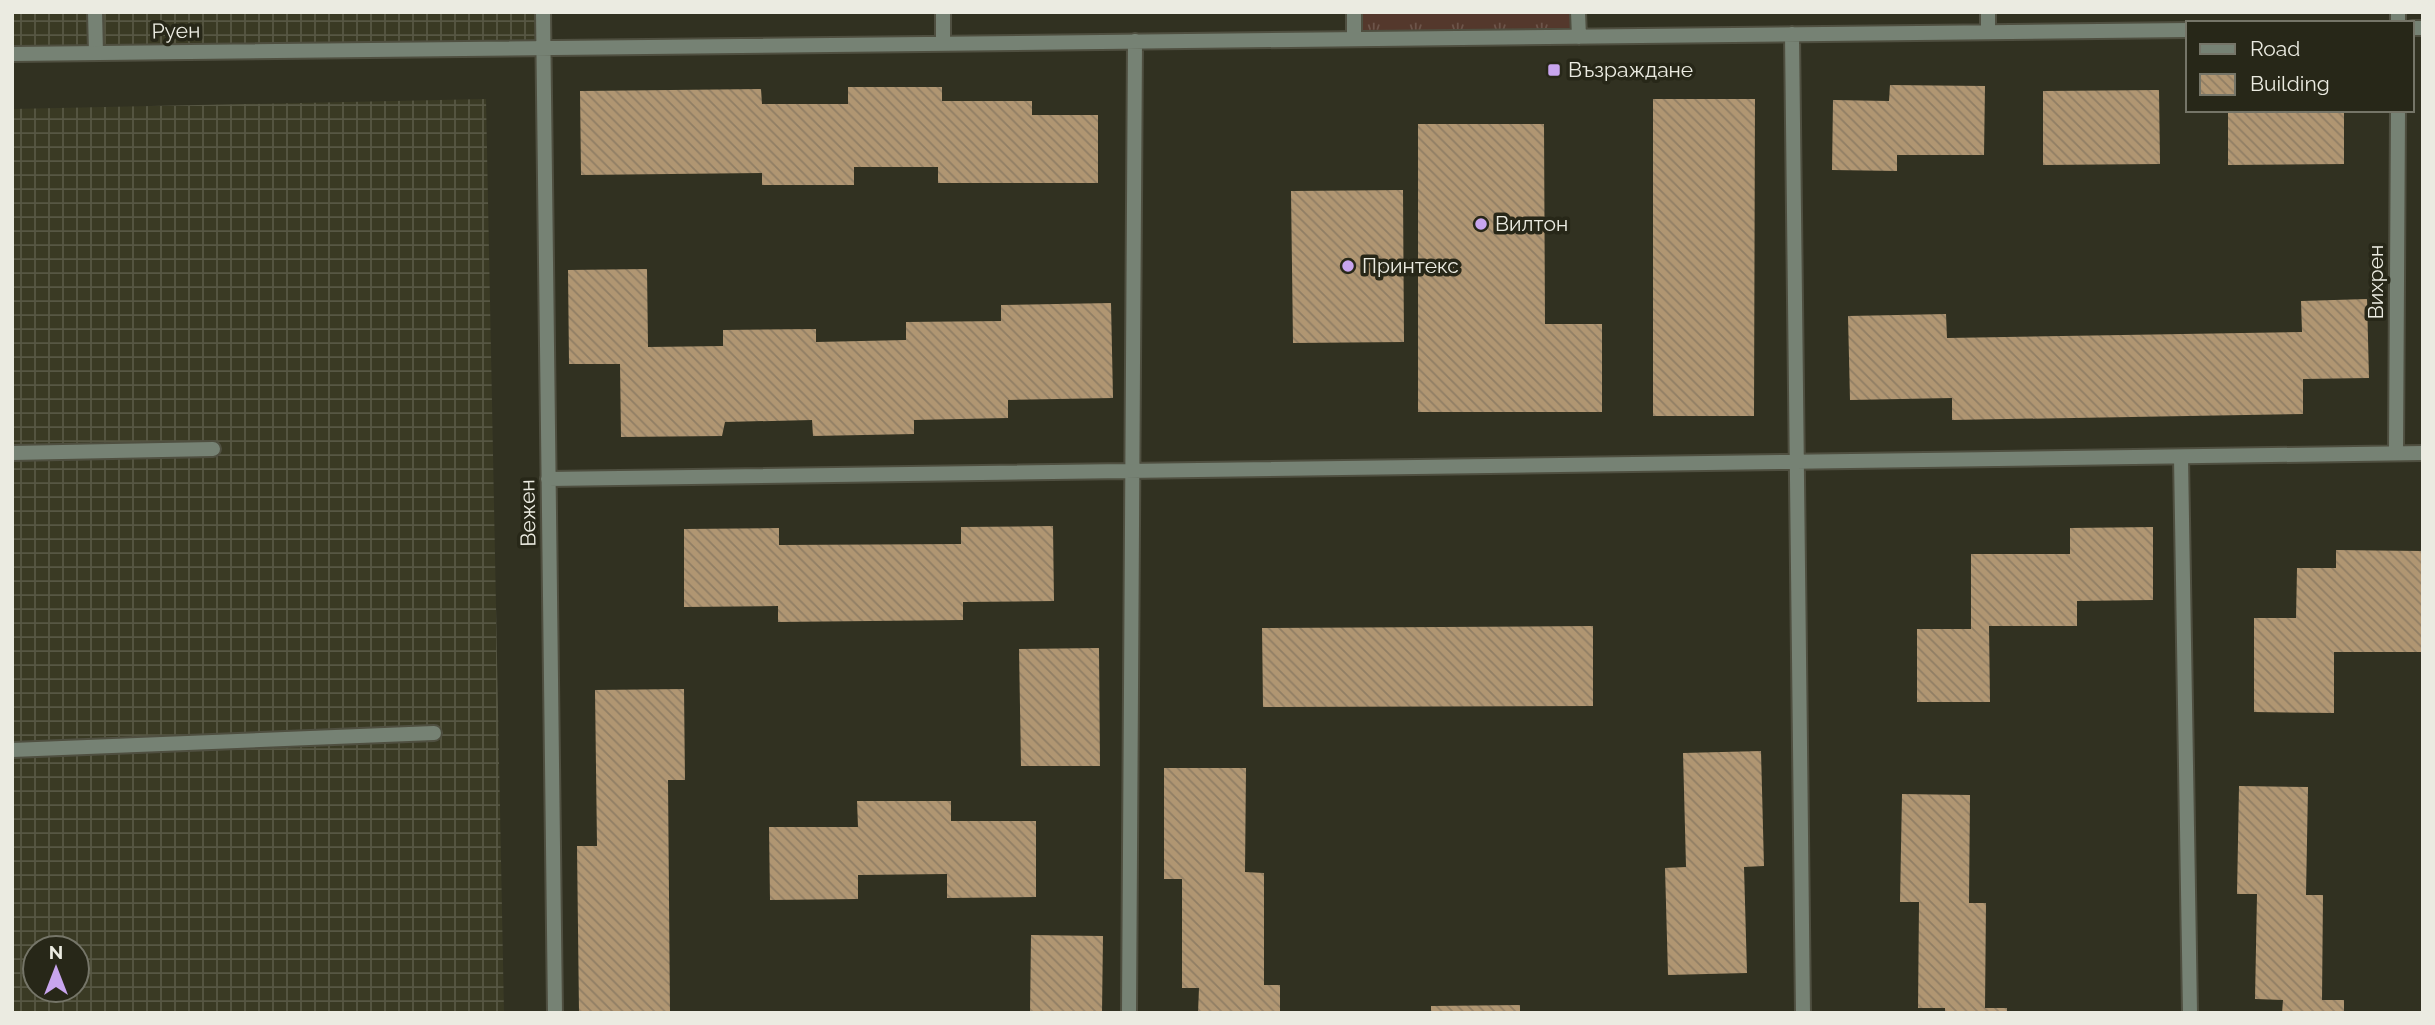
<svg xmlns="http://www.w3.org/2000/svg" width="2435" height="1025" viewBox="0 0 2435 1025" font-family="Raleway,sans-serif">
  <defs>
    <pattern id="industrial-grid" width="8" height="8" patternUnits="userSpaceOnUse" patternTransform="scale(1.75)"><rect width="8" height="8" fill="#3a3a24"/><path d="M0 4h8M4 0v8" fill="none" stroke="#575744"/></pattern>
    <pattern id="grass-tufts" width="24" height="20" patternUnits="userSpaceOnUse" patternTransform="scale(1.75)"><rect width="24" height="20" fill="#54382c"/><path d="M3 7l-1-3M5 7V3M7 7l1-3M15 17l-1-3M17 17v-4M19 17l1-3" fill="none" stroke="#6d554a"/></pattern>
    <pattern id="building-back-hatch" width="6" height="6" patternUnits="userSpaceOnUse" patternTransform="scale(1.75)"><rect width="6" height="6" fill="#b09672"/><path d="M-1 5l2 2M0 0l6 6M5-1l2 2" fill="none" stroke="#907e64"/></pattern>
  </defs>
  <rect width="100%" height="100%" fill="#313121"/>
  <path fill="url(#industrial-grid)" fill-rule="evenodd" d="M 12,12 L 543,12 L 543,48 L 12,54 Z
    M 486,99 L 504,1013 L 12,1013 L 12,109 ZM 35,948 L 77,948 L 77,990 L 35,990 Z"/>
  <path fill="url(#grass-tufts)" d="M 1354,12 L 1578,12 L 1579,37 L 1354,39 Z"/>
  <path fill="url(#building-back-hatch)" d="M 1890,85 L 1985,86 L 1984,155 L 1897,155 L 1897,171 L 1832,170 L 1833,100 L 1889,101 Z
    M 848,87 L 942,87 L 942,101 L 1032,101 L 1032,115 L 1098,115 L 1098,183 L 938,183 L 938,167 L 854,167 L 854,185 L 762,185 L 762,173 L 581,175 L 580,91 L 761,89 L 762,104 L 848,104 Z
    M 2159,90 L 2160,164 L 2043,165 L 2043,91 Z
    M 1653,99 L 1755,99 L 1754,416 L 1653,416 Z
    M 2228,110 L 2344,110 L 2344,164 L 2228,165 Z
    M 1418,124 L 1544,124 L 1545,324 L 1602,324 L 1602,412 L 1418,412 Z
    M 1403,190 L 1404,342 L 1293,343 L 1291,191 Z
    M 647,269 L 648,347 L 723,346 L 723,330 L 816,329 L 816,342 L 906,340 L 906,322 L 1001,321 L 1001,305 L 1111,303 L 1113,398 L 1008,400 L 1008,418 L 914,420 L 914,434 L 813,436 L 812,420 L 725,422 L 722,436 L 621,437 L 620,364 L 569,364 L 568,270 Z
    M 2367,299 L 2369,378 L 2303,379 L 2303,414 L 1952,420 L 1952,398 L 1850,400 L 1848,316 L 1946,314 L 1947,338 L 2302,332 L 2301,301 Z
    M 1053,526 L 1054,601 L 963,602 L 963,620 L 778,622 L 778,606 L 684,607 L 684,529 L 779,528 L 779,545 L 961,544 L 961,527 Z
    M 2153,527 L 2153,600 L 2077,601 L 2077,626 L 1989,626 L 1990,702 L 1917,702 L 1917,629 L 1971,629 L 1971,554 L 2070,554 L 2070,528 Z
    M 2336,550 L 2423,551 L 2423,652 L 2334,652 L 2334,713 L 2254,712 L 2254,618 L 2296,618 L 2297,568 L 2336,568 Z
    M 1593,626 L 1593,706 L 1263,707 L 1262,628 Z
    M 1099,648 L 1100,766 L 1021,766 L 1019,649 Z
    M 684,689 L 685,780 L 668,780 L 670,1013 L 579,1013 L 577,846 L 597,846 L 595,690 Z
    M 1761,751 L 1764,866 L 1744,867 L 1747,973 L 1668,975 L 1665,868 L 1686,867 L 1683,753 Z
    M 1164,768 L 1246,768 L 1245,872 L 1264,873 L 1264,985 L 1280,985 L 1280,1013 L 1198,1013 L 1199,988 L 1182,988 L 1182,879 L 1164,879 Z
    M 2239,786 L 2308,787 L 2306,895 L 2323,895 L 2322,1000 L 2344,1000 L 2344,1013 L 2282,1013 L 2283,1000 L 2255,999 L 2257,894 L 2237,894 Z
    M 1902,794 L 1970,795 L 1969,903 L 1986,903 L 1985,1008 L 2007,1008 L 2007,1013 L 1945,1013 L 1945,1008 L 1918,1008 L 1919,902 L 1900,902 Z
    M 857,801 L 951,801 L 951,821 L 1036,821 L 1036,897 L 947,898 L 947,874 L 858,875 L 858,899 L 770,900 L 769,827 L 858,827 Z
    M 1031,935 L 1103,936 L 1102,1013 L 1030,1013 Z
    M 1520,1005 L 1520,1013 L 1431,1013 L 1431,1006 Z"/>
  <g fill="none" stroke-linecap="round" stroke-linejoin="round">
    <g stroke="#4f4f40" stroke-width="18">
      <path id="lane" d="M 95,12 L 96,53
        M 12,453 L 213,449
        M 12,750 L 434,733"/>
    </g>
    <g stroke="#4f4f40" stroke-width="18">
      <path id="street" d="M 543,12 L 555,1013
        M 943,12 L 943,43
        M 1354,12 L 1354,39
        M 1578,12 L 1579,37
        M 1988,12 L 1988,32
        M 2398,23 L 2398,12
        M 2412,28 L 2423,28
        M 1792,34 L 1803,1013
        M 12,54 L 2188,30
        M 2396,453 L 2398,110
        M 2181,457 L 2190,1013
        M 548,479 L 2423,453
        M 1129,1013 L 1135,41"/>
    </g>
    <use href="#lane" stroke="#768274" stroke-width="14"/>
    <use href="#street" stroke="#768274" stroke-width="14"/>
  </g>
  <g fill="#c8a5ee" stroke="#272718" stroke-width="2.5">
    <rect x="1547" y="63" width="14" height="14" rx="3.5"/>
    <circle cx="1481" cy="224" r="7"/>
    <circle cx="1348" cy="266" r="7"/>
  </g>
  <g text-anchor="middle" stroke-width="7" stroke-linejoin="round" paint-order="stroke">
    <g font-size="21" fill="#ebebe1" stroke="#272718">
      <text transform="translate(176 31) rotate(-1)" y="7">Руен</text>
      <text transform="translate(2376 282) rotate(-90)" y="7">Вихрен</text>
      <text transform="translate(528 513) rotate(-91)" y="7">Вежен</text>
    </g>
    <g font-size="21" fill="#ebebe1" stroke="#272718" text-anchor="start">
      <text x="1568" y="77">Възраждане</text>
      <text x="1495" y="231">Вилтон</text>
      <text x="1362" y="273">Принтекс</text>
    </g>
  </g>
  <rect width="2435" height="1025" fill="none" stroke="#ebebe1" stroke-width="28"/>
  <rect x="2186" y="21" width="228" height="91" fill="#272718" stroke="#757568" stroke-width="2"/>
  <rect x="2200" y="44" width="35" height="10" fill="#768274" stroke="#757568" stroke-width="2"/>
  <text x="2250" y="56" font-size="21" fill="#ebebe1">Road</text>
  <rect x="2200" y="74" width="35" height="21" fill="url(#building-back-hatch)" stroke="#757568" stroke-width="2"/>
  <text x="2250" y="91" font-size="21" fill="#ebebe1">Building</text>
  <g transform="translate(56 969)"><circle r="33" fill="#272718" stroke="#757568" stroke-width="2"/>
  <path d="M0-5L12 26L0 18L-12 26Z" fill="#c8a5ee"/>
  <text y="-10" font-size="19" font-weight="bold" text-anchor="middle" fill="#ebebe1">N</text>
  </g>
</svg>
